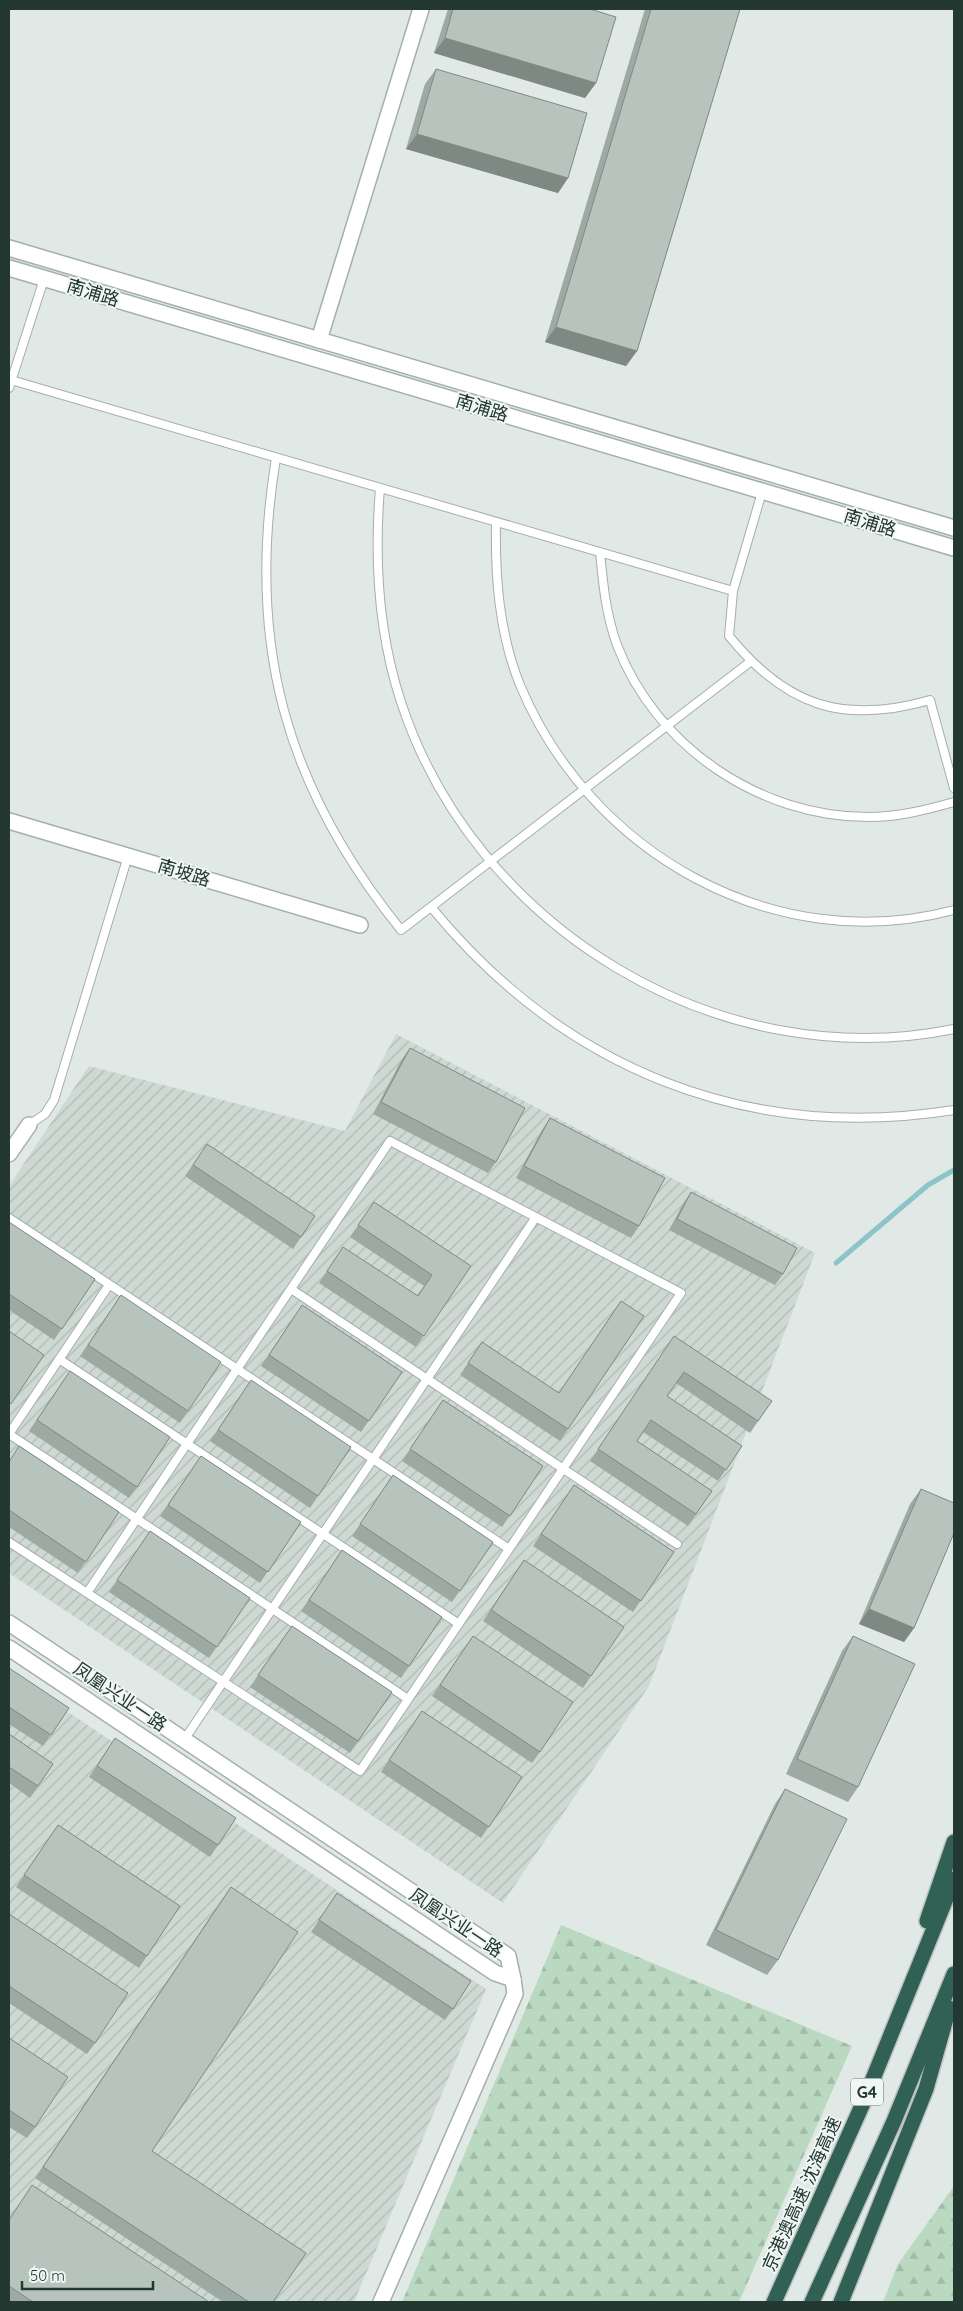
<svg xmlns="http://www.w3.org/2000/svg" width="963" height="2311" viewBox="0 0 963 2311" font-family="Quicksand,'Noto Sans SC',sans-serif">
  <defs>
    <pattern id="industrial-furrows" width="10" height="10" patternUnits="userSpaceOnUse" patternTransform="scale(1.25)"><rect width="10" height="10" fill="#ced9d3"/><path d="M-1 1l2-2M0 10L10 0M9 11l2-2" fill="none" stroke="#b1bbb6"/></pattern>
    <pattern id="forest-firs" width="22" height="20" patternUnits="userSpaceOnUse" patternTransform="scale(1.25)"><rect width="22" height="20" fill="#bbd9c1"/><path d="M5 1l3.5 6h-7zM16 11l3.5 6h-7z" fill="#a0bba6"/></pattern>
  </defs>
  <rect width="100%" height="100%" fill="#e0e9e5"/>
  <path fill="url(#industrial-furrows)" d="M 396,1034 L 815,1253 L 649,1686 L 503,1903 L 9,1573 L 9,1186 L 89,1066 L 345,1131 Z
    M 9,1673 L 486,1989 L 354,2302 L 9,2302 Z"/>
  <path fill="url(#forest-firs)" d="M 561,1925 L 852,2046 L 739,2302 L 402,2302 Z
    M 954,2186 L 954,2302 L 883,2302 L 898,2264 Z"/>
  <g fill="none" stroke-linecap="round" stroke-linejoin="round">
    <path stroke="#8dc4ca" stroke-width="5" d="M 836,1263 L 928,1185 L 954,1170"/>
    <g stroke="#a3b0ab" stroke-width="10">
      <path id="service" d="M 11,380 L 733,591
        M 9,388 L 44,279
        M 276,458 C 246,641 284,785 401,930 L 750,662
        M 380,488 C 374,561 378,632 401,702 C 475,928 719,1077 954,1029
        M 762,492 L 733,591 L 729,636 C 786,706 843,725 930,700 L 954,788
        M 496,522 C 495,577 499,633 520,685 C 590,853 774,958 954,910
        M 600,552 C 603,584 606,615 617,645 C 656,747 760,817 868,817 C 898,817 926,810 954,802
        M 431,907 C 564,1069 746,1143 954,1110
        M 29,1125 L 45,1114 L 54,1100 L 128,856
        M 9,1218 L 509,1549
        M 291,1289 L 677,1544
        M 59,1359 L 459,1624
        M 9,1434 L 408,1699
        M 9,1434 L 109,1285
        M 9,1542 L 360,1771 L 681,1293 L 390,1141 L 87,1593
        M 184,1740 L 536,1217"/>
    </g>
    <g stroke="#a3b0ab" stroke-width="18">
      <path id="minor" d="M 319,340 L 421,9
        M 9,821 L 360,925
        M 9,1154 L 29,1125
        M 381,2302 L 515,1994 L 513,1979"/>
    </g>
    <g stroke="#a3b0ab" stroke-width="18">
      <path id="tertiary" d="M 9,248 L 954,528
        M 9,268 L 954,548
        M 9,1623 L 508,1956 L 513,1979
        M 9,1648 L 495,1973 L 513,1979"/>
    </g>
    <g stroke="#bdc3c1" stroke-width="18">
      <path id="motorway" d="M 927,1921 L 954,1842
        M 774,2302 L 864,2101 L 954,1879
        M 812,2302 L 894,2121 L 954,1974
        M 841,2302 L 926,2089 L 949,2008"/>
    </g>
    <use href="#service" stroke="#fff" stroke-width="8"/>
    <use href="#minor" stroke="#fff" stroke-width="15"/>
    <use href="#tertiary" stroke="#fff" stroke-width="15"/>
    <use href="#motorway" stroke="#316154" stroke-width="15"/>
  </g>
  <path fill="#9da9a3" d="M 448,9 L 590,9 L 596,83 L 585,98 L 434,53 Z
    M 645,9 L 740,9 L 637,351 L 626,366 L 545,342 Z
    M 436,69 L 568,178 L 558,193 L 406,149 L 425,84 Z
    M 410,1048 L 496,1162 L 488,1173 L 373,1114 L 402,1059 Z
    M 550,1118 L 639,1226 L 631,1238 L 516,1178 L 542,1130 Z
    M 207,1144 L 315,1216 L 293,1249 L 185,1176 Z
    M 691,1192 L 783,1274 L 775,1285 L 669,1230 L 683,1204 Z
    M 374,1202 L 471,1266 L 416,1347 L 319,1283 L 343,1247 L 417,1296 L 424,1286 L 350,1237 Z
    M 9,1222 L 95,1279 L 54,1340 L 9,1310 Z
    M 121,1295 L 188,1411 L 180,1423 L 80,1356 Z
    M 644,1316 L 560,1441 L 460,1375 L 482,1342 L 558,1393 Z
    M 294,1317 L 402,1372 L 361,1432 L 261,1366 Z
    M 674,1336 L 772,1401 L 750,1433 L 676,1383 L 667,1396 L 742,1446 L 718,1481 L 643,1432 L 637,1441 L 712,1491 L 688,1526 L 590,1461 Z
    M 70,1371 L 137,1487 L 129,1498 L 29,1431 Z
    M 243,1392 L 351,1447 L 310,1508 L 210,1441 Z
    M 443,1400 L 543,1466 L 502,1527 L 402,1461 Z
    M 201,1456 L 301,1522 L 260,1583 L 160,1516 Z
    M 9,1461 L 119,1512 L 78,1573 L 9,1527 Z
    M 393,1475 L 493,1542 L 452,1602 L 352,1536 Z
    M 574,1485 L 674,1552 L 633,1612 L 533,1546 Z
    M 921,1489 L 914,1628 L 904,1642 L 859,1624 L 910,1504 Z
    M 150,1531 L 250,1598 L 209,1658 L 109,1592 Z
    M 342,1550 L 442,1617 L 401,1678 L 301,1611 Z
    M 524,1560 L 591,1676 L 583,1688 L 483,1621 Z
    M 473,1636 L 540,1752 L 532,1763 L 432,1696 Z
    M 853,1636 L 858,1787 L 848,1802 L 786,1774 L 842,1651 Z
    M 284,1637 L 392,1692 L 350,1753 L 250,1687 Z
    M 9,1668 L 69,1708 L 43,1746 L 9,1724 Z
    M 422,1711 L 522,1777 L 481,1838 L 381,1772 Z
    M 9,1734 L 53,1764 L 30,1798 L 9,1783 Z
    M 107,1750 L 236,1818 L 210,1857 L 89,1777 Z
    M 785,1789 L 778,1960 L 767,1975 L 706,1945 L 775,1804 Z
    M 58,1825 L 180,1906 L 139,1968 L 16,1887 Z
    M 337,1893 L 471,1981 L 445,2020 L 311,1932 Z
    M 223,1898 L 152,2151 L 273,2302 L 223,2302 L 35,2178 Z
    M 9,1914 L 95,2043 L 87,2054 L 9,2003 Z
    M 9,2038 L 35,2127 L 27,2138 L 9,2127 Z
    M 9,2219 L 209,2302 L 9,2302 Z"/>
  <path fill="#7f8984" d="M 445,38 L 596,83 L 585,98 L 434,53 Z
    M 417,134 L 568,178 L 558,193 L 406,149 Z
    M 556,327 L 637,351 L 626,366 L 545,342 Z
    M 869,1609 L 914,1628 L 904,1642 L 859,1624 Z"/>
  <path fill="#b6c4bd" stroke="#7f8984" d="M 453,9 L 590,9 L 616,17 L 596,83 L 445,38 Z
    M 651,9 L 740,9 L 637,351 L 556,327 Z
    M 436,69 L 587,113 L 568,178 L 417,134 Z
    M 410,1048 L 525,1108 L 496,1162 L 381,1102 Z
    M 550,1118 L 665,1178 L 639,1226 L 524,1166 Z
    M 207,1144 L 315,1216 L 301,1237 L 193,1165 Z
    M 691,1192 L 797,1248 L 783,1274 L 677,1219 Z
    M 374,1202 L 471,1266 L 424,1336 L 327,1271 L 343,1247 L 418,1296 L 432,1275 L 358,1225 Z
    M 9,1222 L 95,1279 L 62,1329 L 9,1294 Z
    M 121,1295 L 221,1362 L 188,1411 L 88,1345 Z
    M 621,1301 L 644,1316 L 568,1429 L 468,1363 L 482,1342 L 559,1393 Z
    M 302,1305 L 402,1372 L 369,1421 L 269,1355 Z
    M 9,1331 L 44,1355 L 11,1404 L 9,1402 Z
    M 674,1336 L 772,1401 L 758,1421 L 684,1372 L 667,1396 L 742,1446 L 726,1470 L 651,1420 L 637,1441 L 712,1491 L 696,1514 L 598,1449 Z
    M 70,1371 L 170,1437 L 137,1487 L 37,1420 Z
    M 251,1380 L 351,1447 L 318,1496 L 218,1430 Z
    M 443,1400 L 543,1466 L 510,1516 L 410,1449 Z
    M 19,1446 L 119,1512 L 86,1562 L 9,1510 L 9,1462 Z
    M 201,1456 L 301,1522 L 268,1572 L 168,1505 Z
    M 393,1475 L 493,1542 L 460,1591 L 360,1524 Z
    M 574,1485 L 674,1552 L 641,1601 L 541,1534 Z
    M 921,1489 L 954,1503 L 954,1533 L 914,1628 L 869,1609 Z
    M 150,1531 L 250,1598 L 217,1647 L 117,1580 Z
    M 342,1550 L 442,1617 L 409,1666 L 309,1600 Z
    M 524,1560 L 624,1627 L 591,1676 L 491,1610 Z
    M 292,1626 L 392,1692 L 358,1741 L 258,1675 Z
    M 473,1636 L 573,1702 L 540,1752 L 440,1685 Z
    M 853,1636 L 915,1664 L 858,1787 L 797,1759 Z
    M 9,1668 L 69,1708 L 51,1735 L 9,1707 Z
    M 422,1711 L 522,1777 L 489,1827 L 389,1760 Z
    M 9,1734 L 53,1764 L 38,1786 L 9,1767 Z
    M 115,1738 L 236,1818 L 218,1845 L 97,1766 Z
    M 785,1789 L 847,1819 L 778,1960 L 716,1930 Z
    M 58,1825 L 180,1906 L 147,1956 L 24,1875 Z
    M 231,1887 L 298,1932 L 152,2151 L 306,2253 L 273,2302 L 249,2302 L 43,2167 Z
    M 337,1893 L 471,1981 L 453,2009 L 319,1920 Z
    M 9,1914 L 128,1993 L 95,2043 L 9,1986 Z
    M 9,2038 L 68,2077 L 35,2127 L 9,2110 Z
    M 32,2185 L 209,2302 L 33,2302 L 9,2286 L 9,2220 Z"/>
  <g text-anchor="middle" stroke-width="4" stroke-linejoin="round" paint-order="stroke">
    <rect fill="#f0f6f3" stroke="#60716b" stroke-width="1" x="851" y="2078.5" width="32" height="27" rx="4"/>
    <g font-size="16" font-weight="bold" fill="#223831">
      <text x="867" y="2098">G4</text>
    </g>
    <g font-size="18" fill="#223831" stroke="#f0f6f3">
      <text transform="translate(93 293) rotate(17)" y="6">南浦路</text>
      <text transform="translate(482 408) rotate(17)" y="6">南浦路</text>
      <text transform="translate(870 523) rotate(17)" y="6">南浦路</text>
      <text transform="translate(184 873) rotate(17)" y="6">南坡路</text>
      <text transform="translate(120 1697) rotate(34)" y="6">凤凰兴业一路</text>
      <text transform="translate(456 1923) rotate(34)" y="6">凤凰兴业一路</text>
      <text transform="translate(802 2194) rotate(-66)" y="6">京港澳高速 沈海高速</text>
    </g>
  </g>
  <rect width="963" height="2311" fill="none" stroke="#223831" stroke-width="20"/>
  <path d="M22 2281v8h131v-8" fill="none" stroke="#223831" stroke-width="2.5"/>
  <text x="30" y="2281" font-size="15" fill="#223831" stroke="#f0f6f3" stroke-width="4" paint-order="stroke">50 m</text>
</svg>
